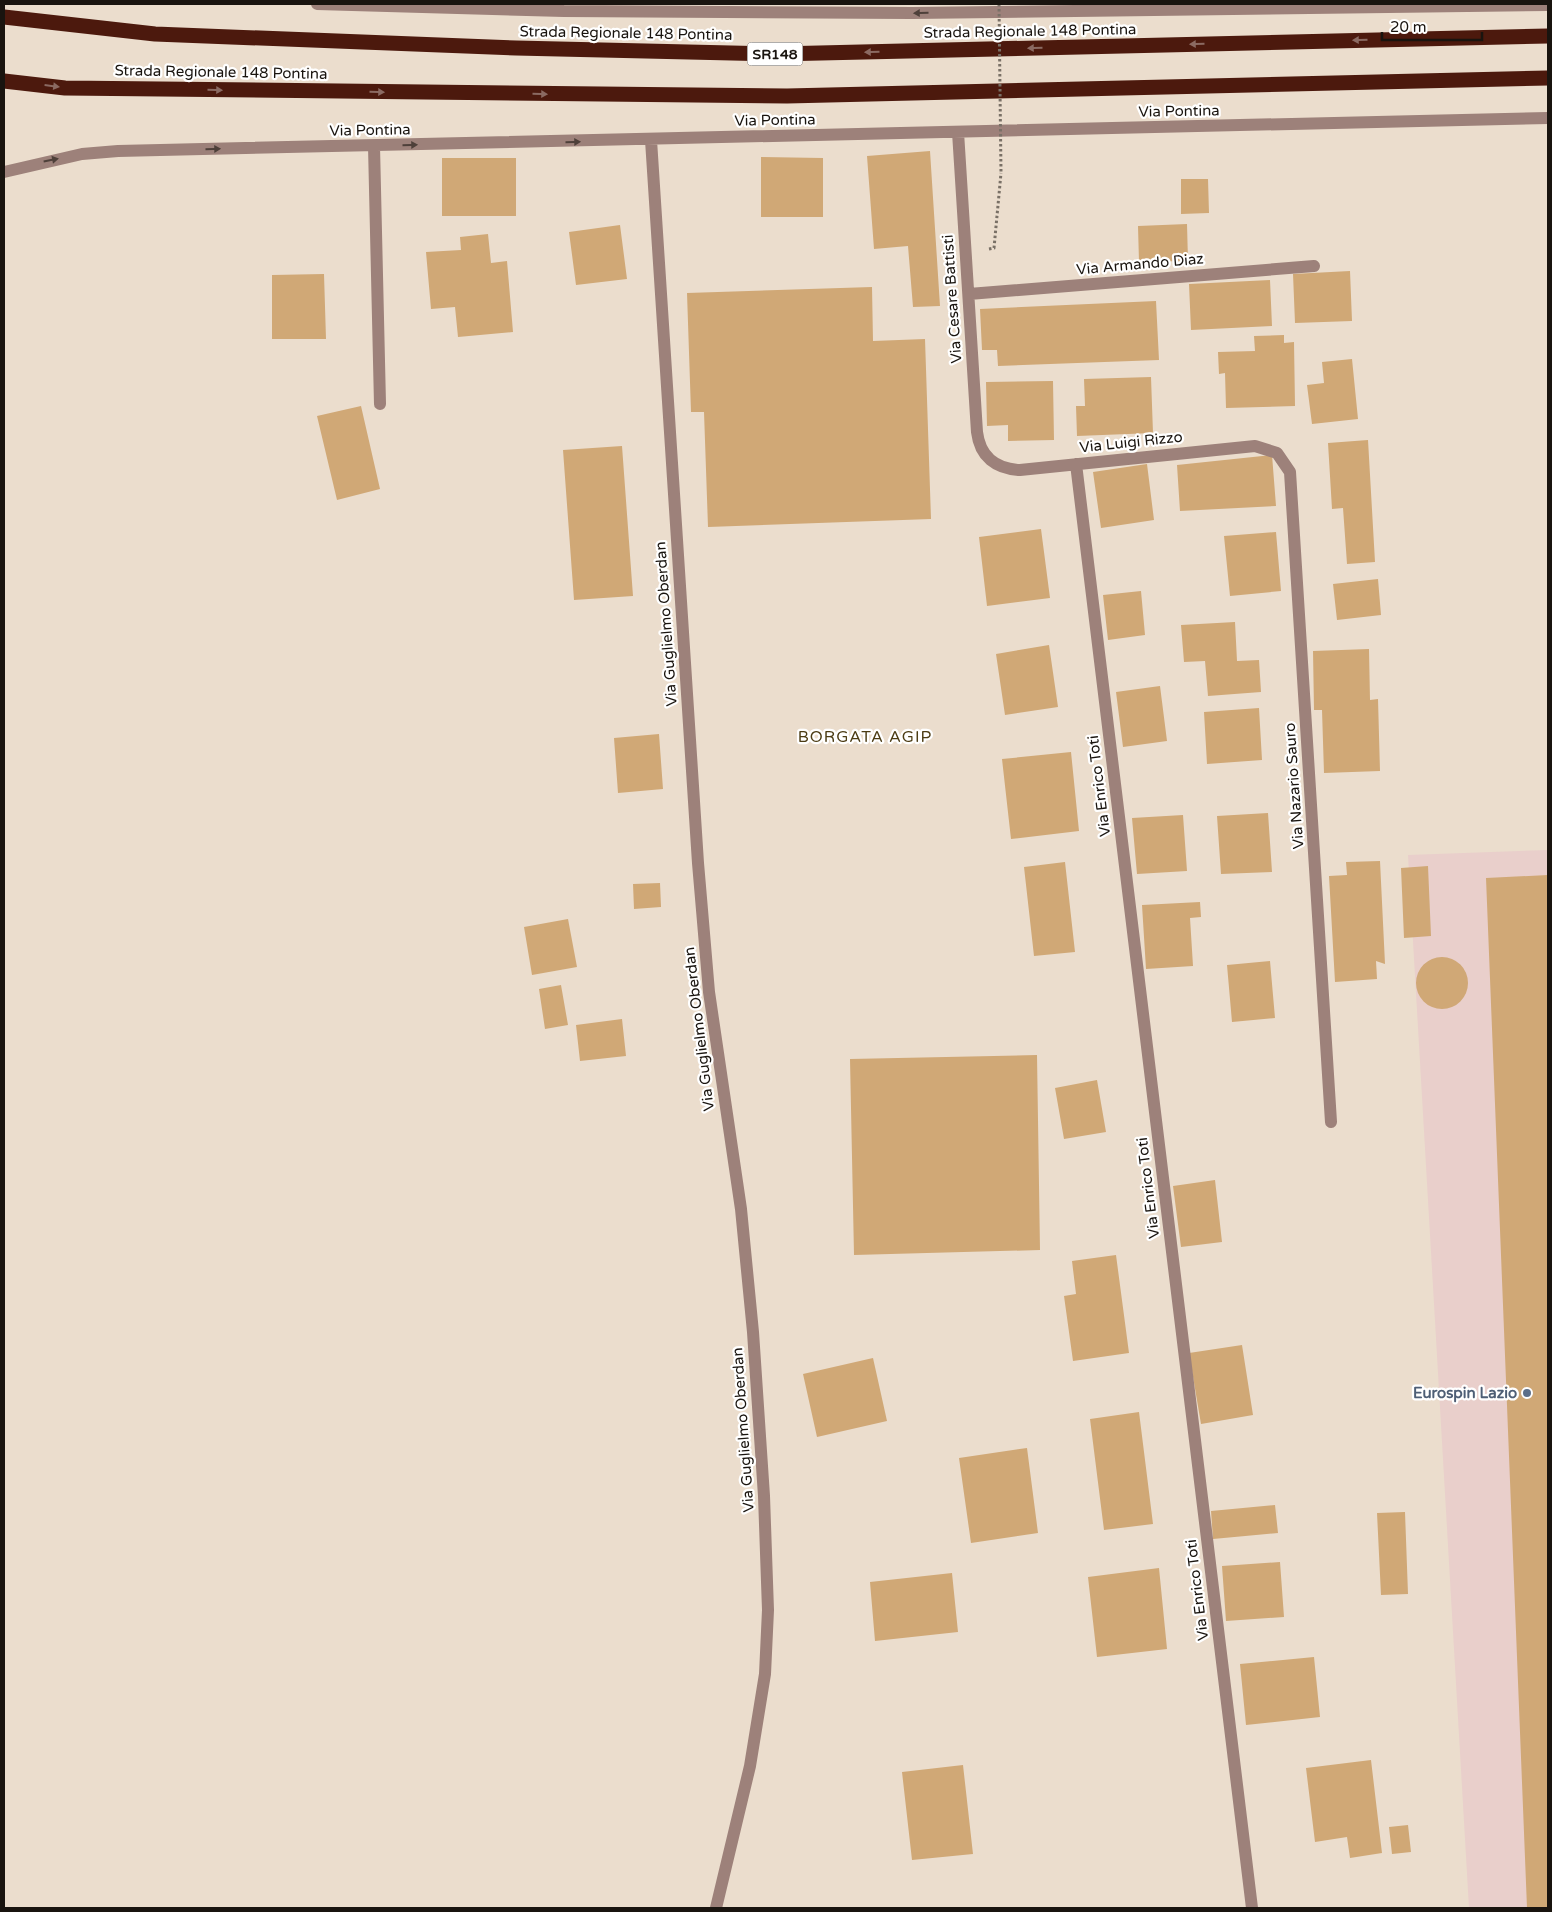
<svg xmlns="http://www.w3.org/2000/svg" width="1552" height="1912" viewBox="0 0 1552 1912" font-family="'Varela Round',sans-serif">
  <rect width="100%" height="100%" fill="#ebddcd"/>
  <path fill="#e9cfcb" d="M 1548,850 L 1548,1908 L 1469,1908 L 1408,855 Z"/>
  <path fill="#d0a876" d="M 930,151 L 940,306 L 913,307 L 908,246 L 874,249 L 867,156 Z
    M 761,157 L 823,158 L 823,217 L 761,217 Z
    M 442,158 L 516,158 L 516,216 L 442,216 Z
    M 1181,179 L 1208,179 L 1209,213 L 1181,214 Z
    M 1187,224 L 1188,261 L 1139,262 L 1138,226 Z
    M 620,225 L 627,279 L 576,285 L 569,232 Z
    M 488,234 L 491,263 L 507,261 L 513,332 L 458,337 L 455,307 L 431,309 L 426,252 L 461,250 L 460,237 Z
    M 1350,271 L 1352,321 L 1295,323 L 1293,274 Z
    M 324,274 L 326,339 L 272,339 L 272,275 Z
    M 1270,280 L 1272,326 L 1191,330 L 1189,284 Z
    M 872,287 L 873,341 L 925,339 L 931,519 L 708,527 L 704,412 L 691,412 L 687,293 Z
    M 1156,301 L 1159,360 L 998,366 L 997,350 L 982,350 L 980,309 Z
    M 1284,335 L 1284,343 L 1294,342 L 1295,406 L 1226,408 L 1225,373 L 1219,374 L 1218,352 L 1255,351 L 1254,336 Z
    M 1352,359 L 1358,419 L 1312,424 L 1307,385 L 1324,383 L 1322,362 Z
    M 1151,377 L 1153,433 L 1077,436 L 1076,406 L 1085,406 L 1084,379 Z
    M 1053,381 L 1054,440 L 1008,441 L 1008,425 L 987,426 L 986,382 Z
    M 361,406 L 380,489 L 337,500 L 317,416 Z
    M 1368,440 L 1375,562 L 1347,564 L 1343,508 L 1332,509 L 1328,443 Z
    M 622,446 L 633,596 L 574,600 L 563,450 Z
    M 1272,455 L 1276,506 L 1180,511 L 1177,465 Z
    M 1147,464 L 1154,520 L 1101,528 L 1093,472 Z
    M 1041,529 L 1050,598 L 987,606 L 979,537 Z
    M 1276,532 L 1281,591 L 1230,596 L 1224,536 Z
    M 1378,579 L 1381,615 L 1337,620 L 1333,584 Z
    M 1141,591 L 1145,635 L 1108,640 L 1103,595 Z
    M 1235,622 L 1237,661 L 1259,660 L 1261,692 L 1208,696 L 1205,661 L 1184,662 L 1181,625 Z
    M 1049,645 L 1058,707 L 1005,715 L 996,654 Z
    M 1369,649 L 1370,700 L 1378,699 L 1380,771 L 1324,773 L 1322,710 L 1314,710 L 1313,651 Z
    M 1160,686 L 1167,741 L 1123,747 L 1116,692 Z
    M 1259,708 L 1262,760 L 1207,764 L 1204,712 Z
    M 659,734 L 663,789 L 618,793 L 614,738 Z
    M 1071,752 L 1079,831 L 1011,839 L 1002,759 Z
    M 1268,813 L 1272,872 L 1221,874 L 1217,816 Z
    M 1183,815 L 1187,871 L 1137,874 L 1132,818 Z
    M 1380,861 L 1385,964 L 1376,961 L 1377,979 L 1335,982 L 1329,876 L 1347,875 L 1346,862 Z
    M 1065,862 L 1075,952 L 1034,956 L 1024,867 Z
    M 1428,866 L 1431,936 L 1404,938 L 1401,868 Z
    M 1548,875 L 1548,1908 L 1527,1908 L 1486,878 Z
    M 660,883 L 661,907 L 634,909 L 633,884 Z
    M 1200,902 L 1201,917 L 1190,918 L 1193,966 L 1146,969 L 1142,905 Z
    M 568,919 L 577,967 L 532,975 L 524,927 Z
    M1416 983a26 26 0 1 1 52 0a26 26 0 1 1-52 0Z
    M 1270,961 L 1275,1018 L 1232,1022 L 1227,965 Z
    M 561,985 L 568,1025 L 545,1029 L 539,989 Z
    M 622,1019 L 626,1056 L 580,1061 L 576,1025 Z
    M 1037,1055 L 1040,1250 L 854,1255 L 850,1059 Z
    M 1097,1080 L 1106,1132 L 1064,1139 L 1055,1088 Z
    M 1215,1180 L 1222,1242 L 1181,1247 L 1173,1186 Z
    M 1116,1255 L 1129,1353 L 1073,1361 L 1064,1296 L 1076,1294 L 1072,1261 Z
    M 1242,1345 L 1253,1415 L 1201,1424 L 1189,1353 Z
    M 873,1358 L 887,1421 L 817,1437 L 803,1374 Z
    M 1139,1412 L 1153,1524 L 1104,1530 L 1090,1419 Z
    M 1027,1448 L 1038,1533 L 971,1543 L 959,1458 Z
    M 1275,1505 L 1278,1533 L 1213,1539 L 1211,1511 Z
    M 1405,1512 L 1408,1594 L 1381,1595 L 1377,1513 Z
    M 1280,1562 L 1284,1617 L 1226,1621 L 1222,1566 Z
    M 1159,1568 L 1167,1649 L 1097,1657 L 1088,1577 Z
    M 952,1573 L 958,1632 L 875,1641 L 870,1582 Z
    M 1314,1657 L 1320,1717 L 1246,1725 L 1240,1664 Z
    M 1371,1760 L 1382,1853 L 1350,1858 L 1347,1837 L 1315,1842 L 1306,1768 Z
    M 963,1765 L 973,1854 L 912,1860 L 902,1772 Z
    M 1408,1825 L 1411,1852 L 1392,1854 L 1389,1827 Z"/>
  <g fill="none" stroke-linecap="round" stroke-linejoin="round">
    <path stroke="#797066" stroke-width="3" stroke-dasharray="2.5 2.5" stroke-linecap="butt" d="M 989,249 L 994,248 L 1001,173"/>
    <path stroke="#9d817a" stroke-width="12" d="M 317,4 L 564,11 L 912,13 L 1548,5
      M 958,132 L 977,432 C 980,457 996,469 1020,470 L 1255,446 L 1277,453 L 1290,472 L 1331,1122
      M 651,140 L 698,863 L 709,992 L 741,1209 L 753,1332 L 764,1496 L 768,1610 L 765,1674 L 750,1766 L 716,1908
      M 374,146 L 380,404
      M 4,172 L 82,154 L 118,151 L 1548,118
      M 969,294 L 1314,266
      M 1076,464 L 1252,1908"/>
    <path stroke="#4c190d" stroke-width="15" d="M 4,17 L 155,34 L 516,48 L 777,54 L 1548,36
      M 4,81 L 65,88 L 787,96 L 1548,78"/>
    <path stroke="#797066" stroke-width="3" stroke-dasharray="2.5 2.5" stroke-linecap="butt" d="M 999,4 L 1001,173"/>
  </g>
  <defs><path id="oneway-solid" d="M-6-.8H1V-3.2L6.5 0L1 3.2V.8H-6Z" transform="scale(1.25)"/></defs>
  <g fill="#4e403a">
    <use href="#oneway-solid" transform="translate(921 13) rotate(179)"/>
    <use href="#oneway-solid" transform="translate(573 142) rotate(-1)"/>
    <use href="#oneway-solid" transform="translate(410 145) rotate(-1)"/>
    <use href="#oneway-solid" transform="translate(213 149) rotate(-1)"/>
    <use href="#oneway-solid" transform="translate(51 160) rotate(-11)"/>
  </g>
  <g fill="#8b6a62">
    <use href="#oneway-solid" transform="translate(1360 40) rotate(179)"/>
    <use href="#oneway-solid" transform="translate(1197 44) rotate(179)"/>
    <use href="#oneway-solid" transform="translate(1035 48) rotate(179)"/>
    <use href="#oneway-solid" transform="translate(872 52) rotate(179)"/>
    <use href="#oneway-solid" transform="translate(52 86) rotate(7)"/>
    <use href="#oneway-solid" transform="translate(215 90) rotate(1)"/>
    <use href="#oneway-solid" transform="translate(377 92) rotate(1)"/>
    <use href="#oneway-solid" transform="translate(540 94) rotate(1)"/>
  </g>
  <circle fill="#5c6f8a" stroke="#fff" stroke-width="2" cx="1527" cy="1393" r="5"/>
  <g text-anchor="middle" stroke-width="4.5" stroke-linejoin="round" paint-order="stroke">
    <rect fill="#fff" stroke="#5e5a57" stroke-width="1" x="747.5" y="42.5" width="55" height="23" rx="4"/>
    <g font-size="14" font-weight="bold" fill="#19140f">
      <text x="775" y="59">SR148</text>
    </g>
    <g font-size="15" fill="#19140f" stroke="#fff">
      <text transform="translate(1030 31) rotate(-1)" y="5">Strada Regionale 148 Pontina</text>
      <text transform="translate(626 33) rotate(1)" y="5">Strada Regionale 148 Pontina</text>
      <text transform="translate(221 72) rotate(1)" y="5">Strada Regionale 148 Pontina</text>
      <text transform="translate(1179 111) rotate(-1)" y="5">Via Pontina</text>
      <text transform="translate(775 120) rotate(-1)" y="5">Via Pontina</text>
      <text transform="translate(370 130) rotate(-1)" y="5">Via Pontina</text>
      <text transform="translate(1140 264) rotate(-5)" y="5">Via Armando Diaz</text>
      <text transform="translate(952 299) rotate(-94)" y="5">Via Cesare Battisti</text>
      <text transform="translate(1131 442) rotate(-6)" y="5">Via Luigi Rizzo</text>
      <text transform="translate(666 624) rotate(-94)" y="5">Via Guglielmo Oberdan</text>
      <text transform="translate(1099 786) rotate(-97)" y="5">Via Enrico Toti</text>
      <text transform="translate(1294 786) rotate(-94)" y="5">Via Nazario Sauro</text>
      <text transform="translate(699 1029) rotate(-97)" y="5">Via Guglielmo Oberdan</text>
      <text transform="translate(1148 1188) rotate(-97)" y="5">Via Enrico Toti</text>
      <text transform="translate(743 1430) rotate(-94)" y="5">Via Guglielmo Oberdan</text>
      <text transform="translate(1197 1590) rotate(-97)" y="5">Via Enrico Toti</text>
    </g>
    <g font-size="15" font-weight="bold" fill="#4e5e75" stroke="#fff" text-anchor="end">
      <text x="1517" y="1398">Eurospin Lazio</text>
    </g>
    <g font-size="16" letter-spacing="1" fill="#4c3c14" stroke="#fff">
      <text x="865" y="742">BORGATA AGIP</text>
    </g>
  </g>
  <rect width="1552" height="1912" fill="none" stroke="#19140f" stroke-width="10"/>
  <path d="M1382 32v8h100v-8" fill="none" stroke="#19140f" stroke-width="2.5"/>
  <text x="1390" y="32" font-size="15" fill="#19140f" stroke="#ffffff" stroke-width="4" paint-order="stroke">20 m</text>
</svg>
